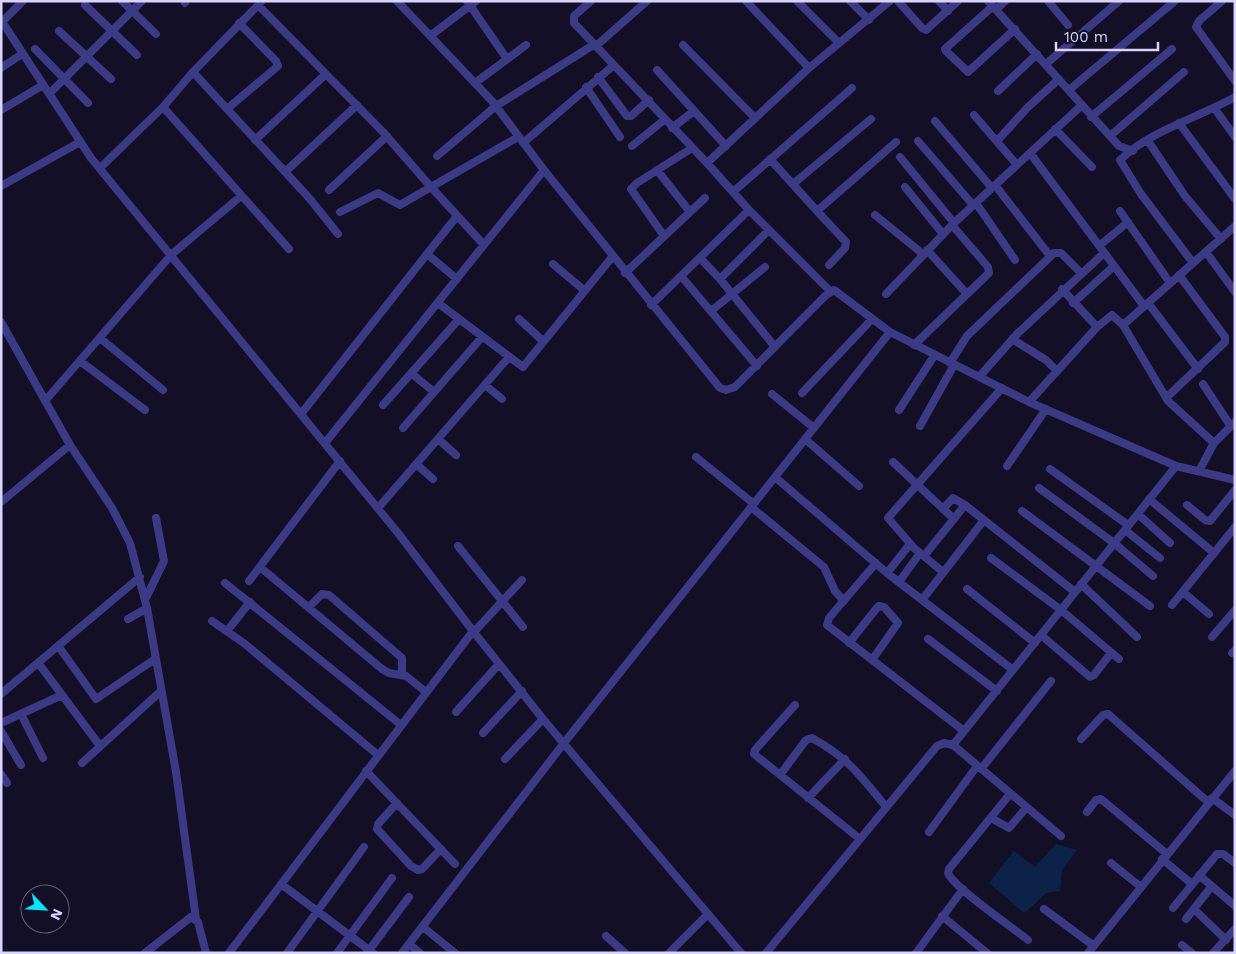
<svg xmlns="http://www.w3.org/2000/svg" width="1236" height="954" viewBox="0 0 1236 954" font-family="'Work Sans',sans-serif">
  <rect width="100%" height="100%" fill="#130f26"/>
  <path fill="#0c2248" d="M 1056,844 L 1077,850 L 1062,870 L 1060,891 L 1046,893 L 1027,911 L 1024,913 L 989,883 L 1014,851 L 1035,867 Z"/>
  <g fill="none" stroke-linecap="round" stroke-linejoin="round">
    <path stroke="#3d3a85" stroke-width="8" d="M 122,1 L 156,34
      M 184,1 L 185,3
      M 397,1 L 492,101 L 544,170 L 720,388 L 726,390 L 735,387 L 825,296 L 834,290 L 890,332 L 1029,402 L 1176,466 L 1235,480
      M 467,1 L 507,59
      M 591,1 L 574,16 L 574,23 L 707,163
      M 746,1 L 809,68
      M 797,1 L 839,43
      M 850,1 L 869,20
      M 898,1 L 922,28 L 926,30 L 958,1
      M 939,1 L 948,11
      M 988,1 L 1119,146 L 1133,151
      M 1048,1 L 1068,25
      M 1222,1 L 1199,21 L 1196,27 L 1235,81
      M 85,5 L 137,55
      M 258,5 L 383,132 L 431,187 L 518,137
      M 993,6 L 945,49 L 946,51 L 968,72 L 1015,29
      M 997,9 L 1005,1
      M 1,20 L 91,158 L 398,533 L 473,631
      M 2,22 L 23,1
      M 59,31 L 111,79
      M 430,36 L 476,1
      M 683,45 L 755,118
      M 596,46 L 647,1
      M 35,49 L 88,103
      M 1046,64 L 1119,1
      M 1,68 L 22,54
      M 657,70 L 726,146
      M 193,72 L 310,199 L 338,234
      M 598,77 L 627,116 L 631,116 L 649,100
      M 475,83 L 526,45
      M 586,87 L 620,137
      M 1069,90 L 1175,1
      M 998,91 L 1037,54
      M 49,94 L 142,1
      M 163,107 L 289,249
      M 227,109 L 278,66 L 276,61 L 239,23
      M 1215,109 L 1235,137
      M 1,110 L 43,85
      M 974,115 L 1017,165
      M 1091,117 L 1172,49
      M 935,121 L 992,188
      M 1179,123 L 1235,199
      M 672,128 L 694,111
      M 1055,129 L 1092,167
      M 1110,136 L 1184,72
      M 255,140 L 326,74
      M 918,141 L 973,205
      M 997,141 L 1028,107 L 1059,79
      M 1148,141 L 1185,196 L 1221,239
      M 523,143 L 614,65
      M 632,146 L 664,120
      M 1030,153 L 1144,306
      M 437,156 L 496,106 L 595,44
      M 900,157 L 954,223
      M 770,159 L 817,211 L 896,142
      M 100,168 L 163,107 L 193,72 L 262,1
      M 657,170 L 690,212
      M 285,172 L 357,105
      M 793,184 L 871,119
      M 995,185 L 1050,256
      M 1,186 L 80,142
      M 905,187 L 943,234
      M 329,190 L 387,136
      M 733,192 L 852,88
      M 976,203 L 1015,260
      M 817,211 L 846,242 L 845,248 L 829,265
      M 1120,211 L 1170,283
      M 340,212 L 378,193 L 400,205 L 431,187 L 484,245
      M 875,215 L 923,254
      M 769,230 L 720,279 L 775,347
      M 664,236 L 631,189 L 637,183 L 692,148
      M 1099,246 L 1128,222
      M 927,250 L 967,294
      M 1206,252 L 1235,292
      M 427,254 L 457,216
      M 700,258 L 720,279
      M 1193,263 L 1141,194 L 1120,160 C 1151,130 1198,118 1235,97
      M 553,264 L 585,291
      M 625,273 L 705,198
      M 681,276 L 757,366
      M 1062,289 L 1097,327
      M 830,291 L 749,210 L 707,163 L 809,68 L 890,1
      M 886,294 L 954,223 L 1082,105
      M 438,303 L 523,367 L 613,256
      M 1073,303 L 1114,266
      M 1148,303 L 1198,369
      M 651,305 L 749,210
      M 711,311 L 765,267
      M 519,319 L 543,341
      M 1,322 L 70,445 L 112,508 L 130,543 L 147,608 L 176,772 L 196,919
      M 1123,325 L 1168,401 L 1214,443
      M 100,338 L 163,390
      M 1012,339 L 1046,360 L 1056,370
      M 914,345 L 989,273 L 988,267 L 952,225
      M 80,361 L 145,410
      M 950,363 L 967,336 L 1054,253 L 1061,253 L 1081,273
      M 411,373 L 434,392
      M 979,377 L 1018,333 L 1104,253
      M 1203,384 L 1230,425
      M 485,385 L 502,399
      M 802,393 L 872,319
      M 772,394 L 814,428
      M 1166,398 L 1225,342 L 1225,337 L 1179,275
      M 45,401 L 172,254 L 241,196
      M 1029,402 L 1097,327 L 1112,315 L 1123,325 L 1235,226
      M 383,405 L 459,319
      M 899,410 L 934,356
      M 301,414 L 427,254 L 457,279
      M 920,426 L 954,365
      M 403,428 L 482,337
      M 438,439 L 456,455
      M 805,439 L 859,486
      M 325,443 L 544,170
      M 696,457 L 754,504
      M 893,462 L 954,519
      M 416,464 L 433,479
      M 1007,466 L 1046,409
      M 1050,469 L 1128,525
      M 1199,471 L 1214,443 L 1235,422
      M 775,477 L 887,573 L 1013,670
      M 1039,488 L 1114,543 L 1153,576
      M 1149,499 L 1214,553
      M 1,502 L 70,445
      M 1187,505 L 1205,520 L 1210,521 L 1235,490
      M 751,507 L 824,567 L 835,591 L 844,601
      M 378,508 L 508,358
      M 943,509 L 953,498 L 965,505
      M 1022,511 L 1150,606
      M 1138,514 L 1170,543
      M 1125,530 L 1160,558
      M 458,546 L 523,627
      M 924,556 L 965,505 L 1075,592
      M 991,558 L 1061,610 L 1119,659
      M 876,563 L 829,618 L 827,625 L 964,731
      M 260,567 L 382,669 L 389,673 L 406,676 L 426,692
      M 943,572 L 914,548 L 888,518 L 1002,388
      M 887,573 L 910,544
      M 249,581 L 340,461
      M 899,582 L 920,553
      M 225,583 L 401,725
      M 1081,584 L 1137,637
      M 967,589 L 1035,643
      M 1183,592 L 1209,614
      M 145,600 L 164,561 L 156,518
      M 922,600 L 984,520
      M 1172,605 L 1235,527
      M 309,607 L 322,594 L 329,595 L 402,658 L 402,675
      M 128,619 L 147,608
      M 212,621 L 245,644 L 378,755
      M 227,631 L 250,602
      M 474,632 L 522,580
      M 1041,635 L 1090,677 L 1094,675 L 1111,653
      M 1212,637 L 1235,610
      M 928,639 L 997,691
      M 849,643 L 876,609 L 879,606 L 884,607 L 898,623 L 872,660
      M 59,647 L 96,699 L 155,659
      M 1232,653 L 1235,650
      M 39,664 L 100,746
      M 1,694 L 140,577
      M 795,705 L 755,750 L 754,754 L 860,839
      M 456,712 L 499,664
      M 21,714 L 43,758
      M 1,723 L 62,695
      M 1,731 L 21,765
      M 483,733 L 522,691
      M 1081,739 L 1103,715 L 1108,714 L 1208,802
      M 505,759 L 543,719
      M 82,763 L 161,691
      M 981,769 L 1051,681
      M 366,771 L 455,864
      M 1,774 L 7,783
      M 780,775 L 806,740 L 812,738 C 847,757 862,777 886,807
      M 1010,794 L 949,869 L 948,873 C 954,888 1012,927 1028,940
      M 808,798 L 845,759
      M 1212,798 L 1235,815
      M 397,803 L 378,824 L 377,829 L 411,866 L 418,870 L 422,869 L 441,849
      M 1087,812 L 1096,800 L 1101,799 L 1167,854
      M 991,818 L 1009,828 L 1026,808
      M 929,832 L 977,766
      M 1061,836 L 953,745 L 1176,466
      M 1162,859 L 1192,884
      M 1111,863 L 1141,887
      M 1199,875 L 1235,906
      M 281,884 L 373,953
      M 1173,908 L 1217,854 L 1223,854 L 1235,863
      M 1044,909 L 1094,946
      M 1194,909 L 1226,940
      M 942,916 L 987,953
      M 1186,919 L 1211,887
      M 423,927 L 455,953
      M 606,936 L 625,953
      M 409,944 L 420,953
      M 1182,945 L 1192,953
      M 145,953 L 191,917 L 198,922 L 206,953
      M 229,953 L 473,631 L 543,719 L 741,953
      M 287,953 L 364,847
      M 337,953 L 392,878
      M 367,953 L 409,897
      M 402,953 L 564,743 L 890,332
      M 669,953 L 708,914
      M 766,953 L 937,746 L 944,743 L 953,745
      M 916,953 L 963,889
      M 1088,953 L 1235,771
      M 1213,953 L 1235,929"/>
  </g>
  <rect width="1236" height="954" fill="none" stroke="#d9d4ff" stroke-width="5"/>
  <g transform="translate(45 909) rotate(115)"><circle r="24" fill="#130f26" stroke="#625e7d"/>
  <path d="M0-4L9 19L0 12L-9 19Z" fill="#00e5ff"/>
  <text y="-8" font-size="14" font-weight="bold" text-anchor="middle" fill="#d9d4ff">N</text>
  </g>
  <path d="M1056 42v8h102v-8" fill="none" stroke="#d9d4ff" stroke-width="2.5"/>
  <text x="1064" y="42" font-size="15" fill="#d9d4ff" stroke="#130f26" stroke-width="4" paint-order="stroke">100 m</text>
</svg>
